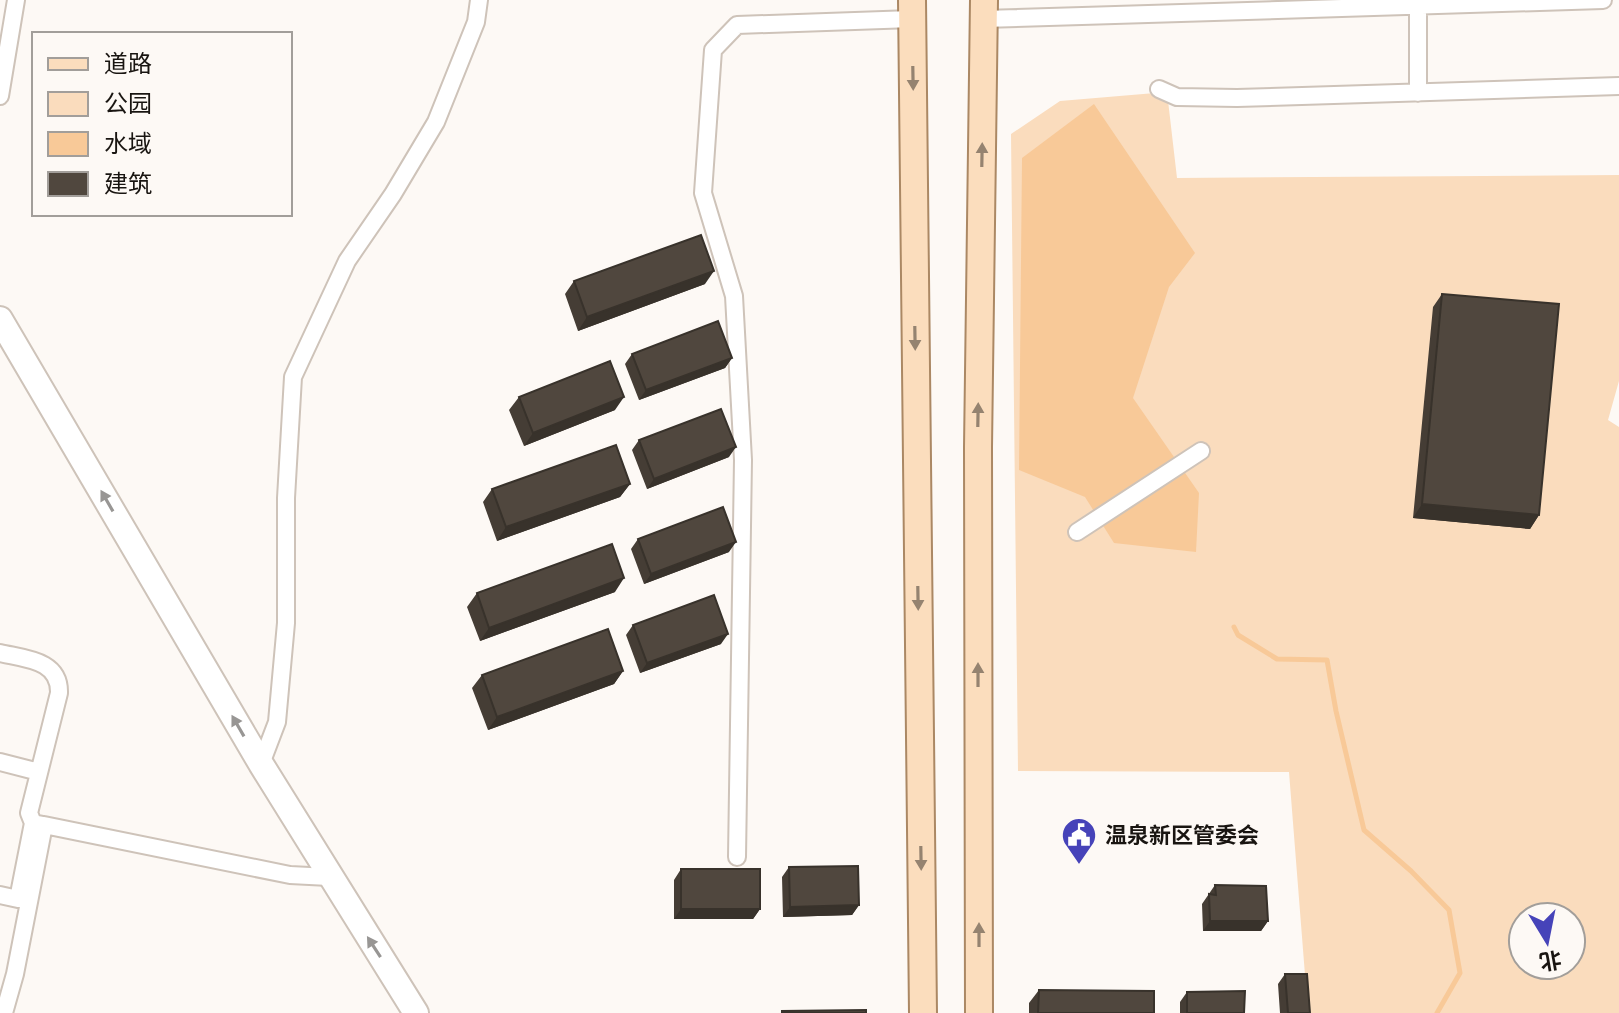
<svg xmlns="http://www.w3.org/2000/svg" width="1619" height="1013" viewBox="0 0 1619 1013" font-family="Montserrat,'Noto Sans SC',sans-serif">
  <rect width="100%" height="100%" fill="#fdf9f5"/>
  <path fill="#fadcbd" fill-rule="evenodd" d="M 1167,92 L 1177,178 L 1619,175 L 1619,381 L 1608,420 L 1619,427 L 1619,1013 L 1308,1013 L 1289,772 L 1018,771 L 1011,134 L 1060,101 ZM 1523,917 L 1571,917 L 1571,965 L 1523,965 Z"/>
  <path fill="#f8c998" d="M 1094,104 L 1195,253 L 1169,287 L 1133,398 L 1199,493 L 1196,552 L 1114,543 L 1085,497 L 1019,470 L 1022,158 Z"/>
  <g fill="none" stroke-linecap="round" stroke-linejoin="round">
    <path stroke="#f8c998" stroke-width="5" d="M 1234,627 L 1238,635 L 1277,659 L 1327,660 L 1336,711 L 1364,830 L 1411,871 L 1449,910 L 1460,973 L 1437,1013"/>
    <g stroke="#cec3b9" stroke-width="20">
      <path id="street" d="M 983,19 L 1603,0
        M 1159,89 L 1177,97 L 1237,98 L 1619,86
        M 1418,93 L 1418,0
        M 0,96 L 16,0
        M 1077,532 L 1201,451
        M 0,653 C 26,659 60,660 59,693 L 29,813 L 33,823
        M 0,762 L 39,772
        M 261,764 L 277,722 L 286,623 L 286,498 L 293,377 L 347,261 L 393,194 L 436,122 L 476,22 L 479,0
        M 737,857 L 743,460 L 734,296 L 703,193 L 713,50 L 737,25 L 912,19
        M 0,895 L 18,899 L 33,823 L 43,825
        M 4,1013 L 15,974 L 44,825 L 290,875 L 329,877"/>
    </g>
    <g stroke="#cec3b9" stroke-width="28">
      <path id="secondary" d="M 0,319 L 261,764 L 416,1013"/>
    </g>
    <g stroke="#ab8864" stroke-width="30">
      <path id="primary" d="M 912,0 L 923,1013
        M 979,1013 L 978,448 L 984,0"/>
    </g>
    <use href="#street" stroke="#fff" stroke-width="16"/>
    <use href="#secondary" stroke="#fff" stroke-width="24"/>
    <use href="#primary" stroke="#fbddbd" stroke-width="26"/>
  </g>
  <path fill="#453d35" d="M 574,281 L 705,284 L 578,331 L 565,294 Z
    M 1442,294 L 1539,515 L 1530,529 L 1413,518 L 1433,307 Z
    M 632,354 L 732,358 L 725,368 L 639,400 L 625,364 Z
    M 519,397 L 615,410 L 524,446 L 509,410 Z
    M 639,440 L 729,457 L 647,489 L 632,450 Z
    M 630,484 L 620,497 L 497,541 L 483,502 L 492,489 Z
    M 638,539 L 729,552 L 644,584 L 631,549 Z
    M 615,592 L 480,641 L 467,607 L 477,593 Z
    M 633,625 L 721,644 L 640,673 L 626,635 Z
    M 623,671 L 614,684 L 488,730 L 472,688 L 482,675 Z
    M 789,867 L 859,905 L 852,915 L 783,917 L 782,877 Z
    M 681,869 L 760,909 L 753,919 L 674,919 L 674,880 Z
    M 1215,885 L 1268,921 L 1261,931 L 1203,931 L 1202,904 Z
    M 1285,974 L 1310,1013 L 1280,1013 L 1278,984 Z
    M 1039,990 L 1154,1013 L 1029,1013 L 1029,1003 Z
    M 1187,992 L 1244,1013 L 1180,1013 L 1180,1002 Z"/>
  <path fill="#38322b" d="M 714,271 L 705,284 L 578,331 L 587,317 Z
    M 732,358 L 725,368 L 639,400 L 646,390 Z
    M 624,397 L 615,410 L 524,446 L 533,433 Z
    M 736,447 L 729,457 L 647,489 L 654,479 Z
    M 630,484 L 620,497 L 497,541 L 506,527 Z
    M 1422,504 L 1539,515 L 1530,529 L 1413,518 Z
    M 736,542 L 729,552 L 644,584 L 651,574 Z
    M 624,578 L 615,592 L 480,641 L 489,628 Z
    M 728,634 L 721,644 L 640,673 L 647,663 Z
    M 623,671 L 614,684 L 488,730 L 497,717 Z
    M 859,905 L 852,915 L 783,917 L 790,907 Z
    M 681,909 L 760,909 L 753,919 L 674,919 Z
    M 1210,921 L 1268,921 L 1261,931 L 1203,931 Z"/>
  <path fill="#50473e" stroke="#38322b" stroke-width="2" d="M 701,235 L 714,271 L 587,317 L 574,281 Z
    M 1442,294 L 1559,304 L 1539,515 L 1422,504 Z
    M 718,321 L 732,358 L 646,390 L 632,354 Z
    M 610,361 L 624,397 L 533,433 L 519,397 Z
    M 721,409 L 736,447 L 654,479 L 639,440 Z
    M 616,445 L 630,484 L 506,527 L 492,489 Z
    M 723,507 L 736,542 L 651,574 L 638,539 Z
    M 612,544 L 624,578 L 489,628 L 477,593 Z
    M 714,595 L 728,634 L 647,663 L 633,625 Z
    M 608,629 L 623,671 L 497,717 L 482,675 Z
    M 858,866 L 859,905 L 790,907 L 789,867 Z
    M 681,869 L 760,869 L 760,909 L 681,909 Z
    M 1215,885 L 1266,886 L 1268,921 L 1210,921 L 1209,894 L 1216,895 Z
    M 1285,974 L 1307,974 L 1310,1013 L 1288,1013 Z
    M 1039,990 L 1154,991 L 1154,1013 L 1038,1013 Z
    M 1245,991 L 1244,1013 L 1187,1013 L 1187,992 Z
    M 866,1010 L 866,1013 L 782,1013 L 782,1011 Z"/>
  <defs><path id="oneway-solid" d="M-6-.8H1V-3.2L6.5 0L1 3.2V.8H-6Z" transform="scale(2)"/></defs>
  <g fill="#958370">
    <use href="#oneway-solid" transform="translate(913 78) rotate(89)"/>
    <use href="#oneway-solid" transform="translate(982 155) rotate(-89)"/>
    <use href="#oneway-solid" transform="translate(915 338) rotate(89)"/>
    <use href="#oneway-solid" transform="translate(978 415) rotate(-89)"/>
    <use href="#oneway-solid" transform="translate(918 598) rotate(89)"/>
    <use href="#oneway-solid" transform="translate(978 675) rotate(-90)"/>
    <use href="#oneway-solid" transform="translate(921 858) rotate(89)"/>
    <use href="#oneway-solid" transform="translate(979 935) rotate(-90)"/>
  </g>
  <g fill="#989694">
    <use href="#oneway-solid" transform="translate(107 501) rotate(-120)"/>
    <use href="#oneway-solid" transform="translate(238 726) rotate(-120)"/>
    <use href="#oneway-solid" transform="translate(374 947) rotate(-123)"/>
  </g>
  <defs>
    <g id="civic-pin" transform="scale(1.8)"><path d="M0 17L-7.5 6A9.5 9.5 0 1 1 7.5 6Z" fill="#4643b9" stroke="#fdf9f5"/><path d="M-.6-6.5H3V-4.5H.6V-3L4-1V1h2V6H-6V1h2V-1L-.6-3ZM-1.2 2.5V6h2.4V2.5Z" fill="#fff"/></g>
  </defs>
  <g fill-rule="evenodd">
    <use href="#civic-pin" x="1079" y="835"/>
  </g>
  <g text-anchor="middle" stroke-width="8" stroke-linejoin="round" paint-order="stroke">
    <g font-size="22" font-weight="bold" fill="#191511" stroke="#fdf9f5" text-anchor="start">
      <text x="1105" y="843">温泉新区管委会</text>
    </g>
  </g>
  <rect x="32" y="32" width="260" height="184" fill="#fdf9f5" stroke="#a29e9a" stroke-width="2"/>
  <rect x="48" y="58" width="40" height="12" fill="#fbddbd" stroke="#a29e9a" stroke-width="2"/>
  <text x="104" y="72" font-size="24" fill="#191511">道路</text>
  <rect x="48" y="92" width="40" height="24" fill="#fadcbd" stroke="#a29e9a" stroke-width="2"/>
  <text x="104" y="112" font-size="24" fill="#191511">公园</text>
  <rect x="48" y="132" width="40" height="24" fill="#f8c998" stroke="#a29e9a" stroke-width="2"/>
  <text x="104" y="152" font-size="24" fill="#191511">水域</text>
  <rect x="48" y="172" width="40" height="24" fill="#50473e" stroke="#a29e9a" stroke-width="2"/>
  <text x="104" y="192" font-size="24" fill="#191511">建筑</text>
  <g transform="translate(1547 941) rotate(170)"><circle r="38" fill="#fdf9f5" stroke="#a29e9a" stroke-width="2"/>
  <path d="M0-6L14 30L0 20L-14 30Z" fill="#4643b9"/>
  <text y="-12" font-size="22" font-weight="bold" text-anchor="middle" fill="#191511">北</text>
  </g>
</svg>
